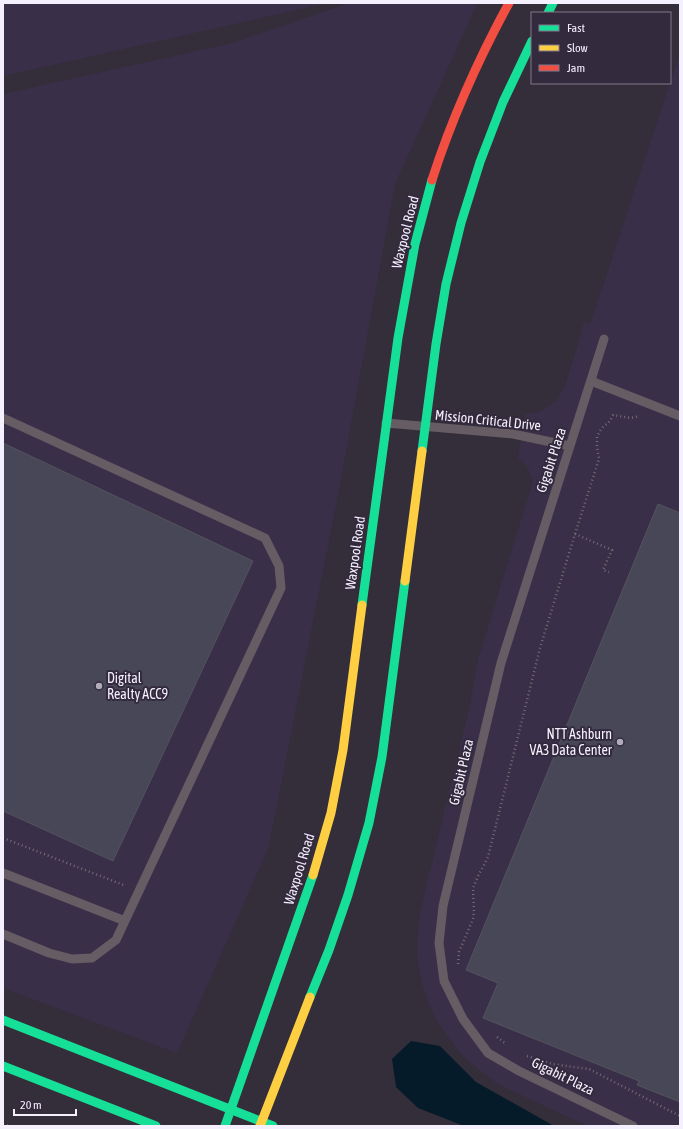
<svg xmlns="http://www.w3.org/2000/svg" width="683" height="1129" viewBox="0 0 683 1129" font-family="'Asap Condensed',sans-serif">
  <rect width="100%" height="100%" fill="#342e3a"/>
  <path fill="#3a2f48" d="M 3,3 L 328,3 L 3,76 Z
    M 349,3 L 476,3 L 477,4 L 395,184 L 336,505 L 268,849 L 177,1053 L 3,988 L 3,94 L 233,43 Z
    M 680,53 L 680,1126 L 587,1126 L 498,1084 L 478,1069 L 460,1053 L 449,1038 L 436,1019 L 427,999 L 422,983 L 417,959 L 418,934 L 420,913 L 470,705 L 478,660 L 533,481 L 527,466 L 518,457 L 525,414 L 539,412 L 550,405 L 557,400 L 565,386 L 579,341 L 584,322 L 590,323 L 593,316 Z"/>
  <path fill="#061b29" d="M 411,1041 L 440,1046 L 476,1082 L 554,1126 L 464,1126 L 418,1108 L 396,1087 L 392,1059 Z"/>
  <path fill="#474758" stroke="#54535d" d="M 3,443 L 253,561 L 113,861 L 3,811 Z
    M 658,504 L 680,513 L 680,1102 L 637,1085 L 639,1081 L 483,1018 L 498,983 L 466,970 Z"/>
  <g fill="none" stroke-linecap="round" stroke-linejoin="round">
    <path stroke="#746c74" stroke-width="2.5" stroke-dasharray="1 3" stroke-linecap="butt" d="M 575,534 L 599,459 L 597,446 L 597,436 L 602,428 L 610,421 L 613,415 L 631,418 L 640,416
      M 3,838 L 126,886
      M 458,964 L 459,952 L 473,919 L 474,912 L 473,888 L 479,874 L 484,865 L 488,857 L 540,648 L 575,534 L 612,550 L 603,570 L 609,572
      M 497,1037 L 506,1044
      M 527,1056 L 552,1064 L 589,1069 L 680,1116
      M 3,1124 L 9,1126"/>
    <path stroke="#655c64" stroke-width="9" d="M 604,339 L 501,663 L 443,906 L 439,943 L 444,981 L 463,1019 L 488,1053 L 519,1071 L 633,1126
      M 591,381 L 680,416
      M 3,418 L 265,538 L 279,566 L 281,588 L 116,940 L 92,958 L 72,959 L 49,953 L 3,934
      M 386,423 L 513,434 L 570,446
      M 3,873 L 125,921"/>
    <path stroke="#16e098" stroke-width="9" d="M 548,13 L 553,3
      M 422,451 L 436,344 L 446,284 L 461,223 L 480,162 L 503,102 L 532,41
      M 362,605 L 398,338 L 415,244 L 432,180
      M 310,997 L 329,950 L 348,895 L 369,823 L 382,757 L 405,581
      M 3,1020 L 273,1126
      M 3,1066 L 156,1126
      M 225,1126 L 313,875"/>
    <path stroke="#ffcf43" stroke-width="9" d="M 405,581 L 422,451
      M 313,875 L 331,813 L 343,750 L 362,605
      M 260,1126 L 310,997"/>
    <path stroke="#f24e42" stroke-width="9" d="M 432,180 C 452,118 478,60 509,3"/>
  </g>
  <g fill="#b1acb9" stroke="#332a3e" stroke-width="1.5">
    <circle cx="99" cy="686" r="4"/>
    <circle cx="620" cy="742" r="4"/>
  </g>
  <g text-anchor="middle" stroke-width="4" stroke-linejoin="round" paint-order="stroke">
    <g font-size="14" fill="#f5f0fd" stroke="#332a3e">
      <text transform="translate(405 232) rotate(-76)" y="5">Waxpool Road</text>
      <text transform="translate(488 420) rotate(6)" y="5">Mission Critical Drive</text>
      <text transform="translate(551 460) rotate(-72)" y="5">Gigabit Plaza</text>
      <text transform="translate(355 553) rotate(-82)" y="5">Waxpool Road</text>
      <text transform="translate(461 772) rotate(-77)" y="5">Gigabit Plaza</text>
      <text transform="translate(299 869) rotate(-73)" y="5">Waxpool Road</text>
      <text transform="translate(563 1076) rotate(26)" y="5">Gigabit Plaza</text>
    </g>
    <g font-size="14" fill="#f5f0fd" stroke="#332a3e" text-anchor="start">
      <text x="107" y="683">Digital<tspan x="107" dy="16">Realty ACC9</tspan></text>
      <text x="612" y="739" text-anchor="end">NTT Ashburn<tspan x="612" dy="16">VA3 Data Center</tspan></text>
    </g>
  </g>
  <rect width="683" height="1129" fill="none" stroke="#f5f0fd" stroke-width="8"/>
  <rect x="531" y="12" width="140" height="72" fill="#332a3e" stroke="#81798a"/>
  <rect x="539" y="25" width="20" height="6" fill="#16e098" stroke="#81798a"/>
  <text x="567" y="32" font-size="12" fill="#f5f0fd">Fast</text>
  <rect x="539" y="45" width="20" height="6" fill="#ffcf43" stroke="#81798a"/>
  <text x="567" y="52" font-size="12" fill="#f5f0fd">Slow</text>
  <rect x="539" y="65" width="20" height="6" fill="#f24e42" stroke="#81798a"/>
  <text x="567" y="72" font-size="12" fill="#f5f0fd">Jam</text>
  <path d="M14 1109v6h62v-6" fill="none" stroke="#f5f0fd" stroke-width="2"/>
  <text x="20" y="1109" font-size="12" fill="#f5f0fd" stroke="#332a3e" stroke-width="3" paint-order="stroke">20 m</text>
</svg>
